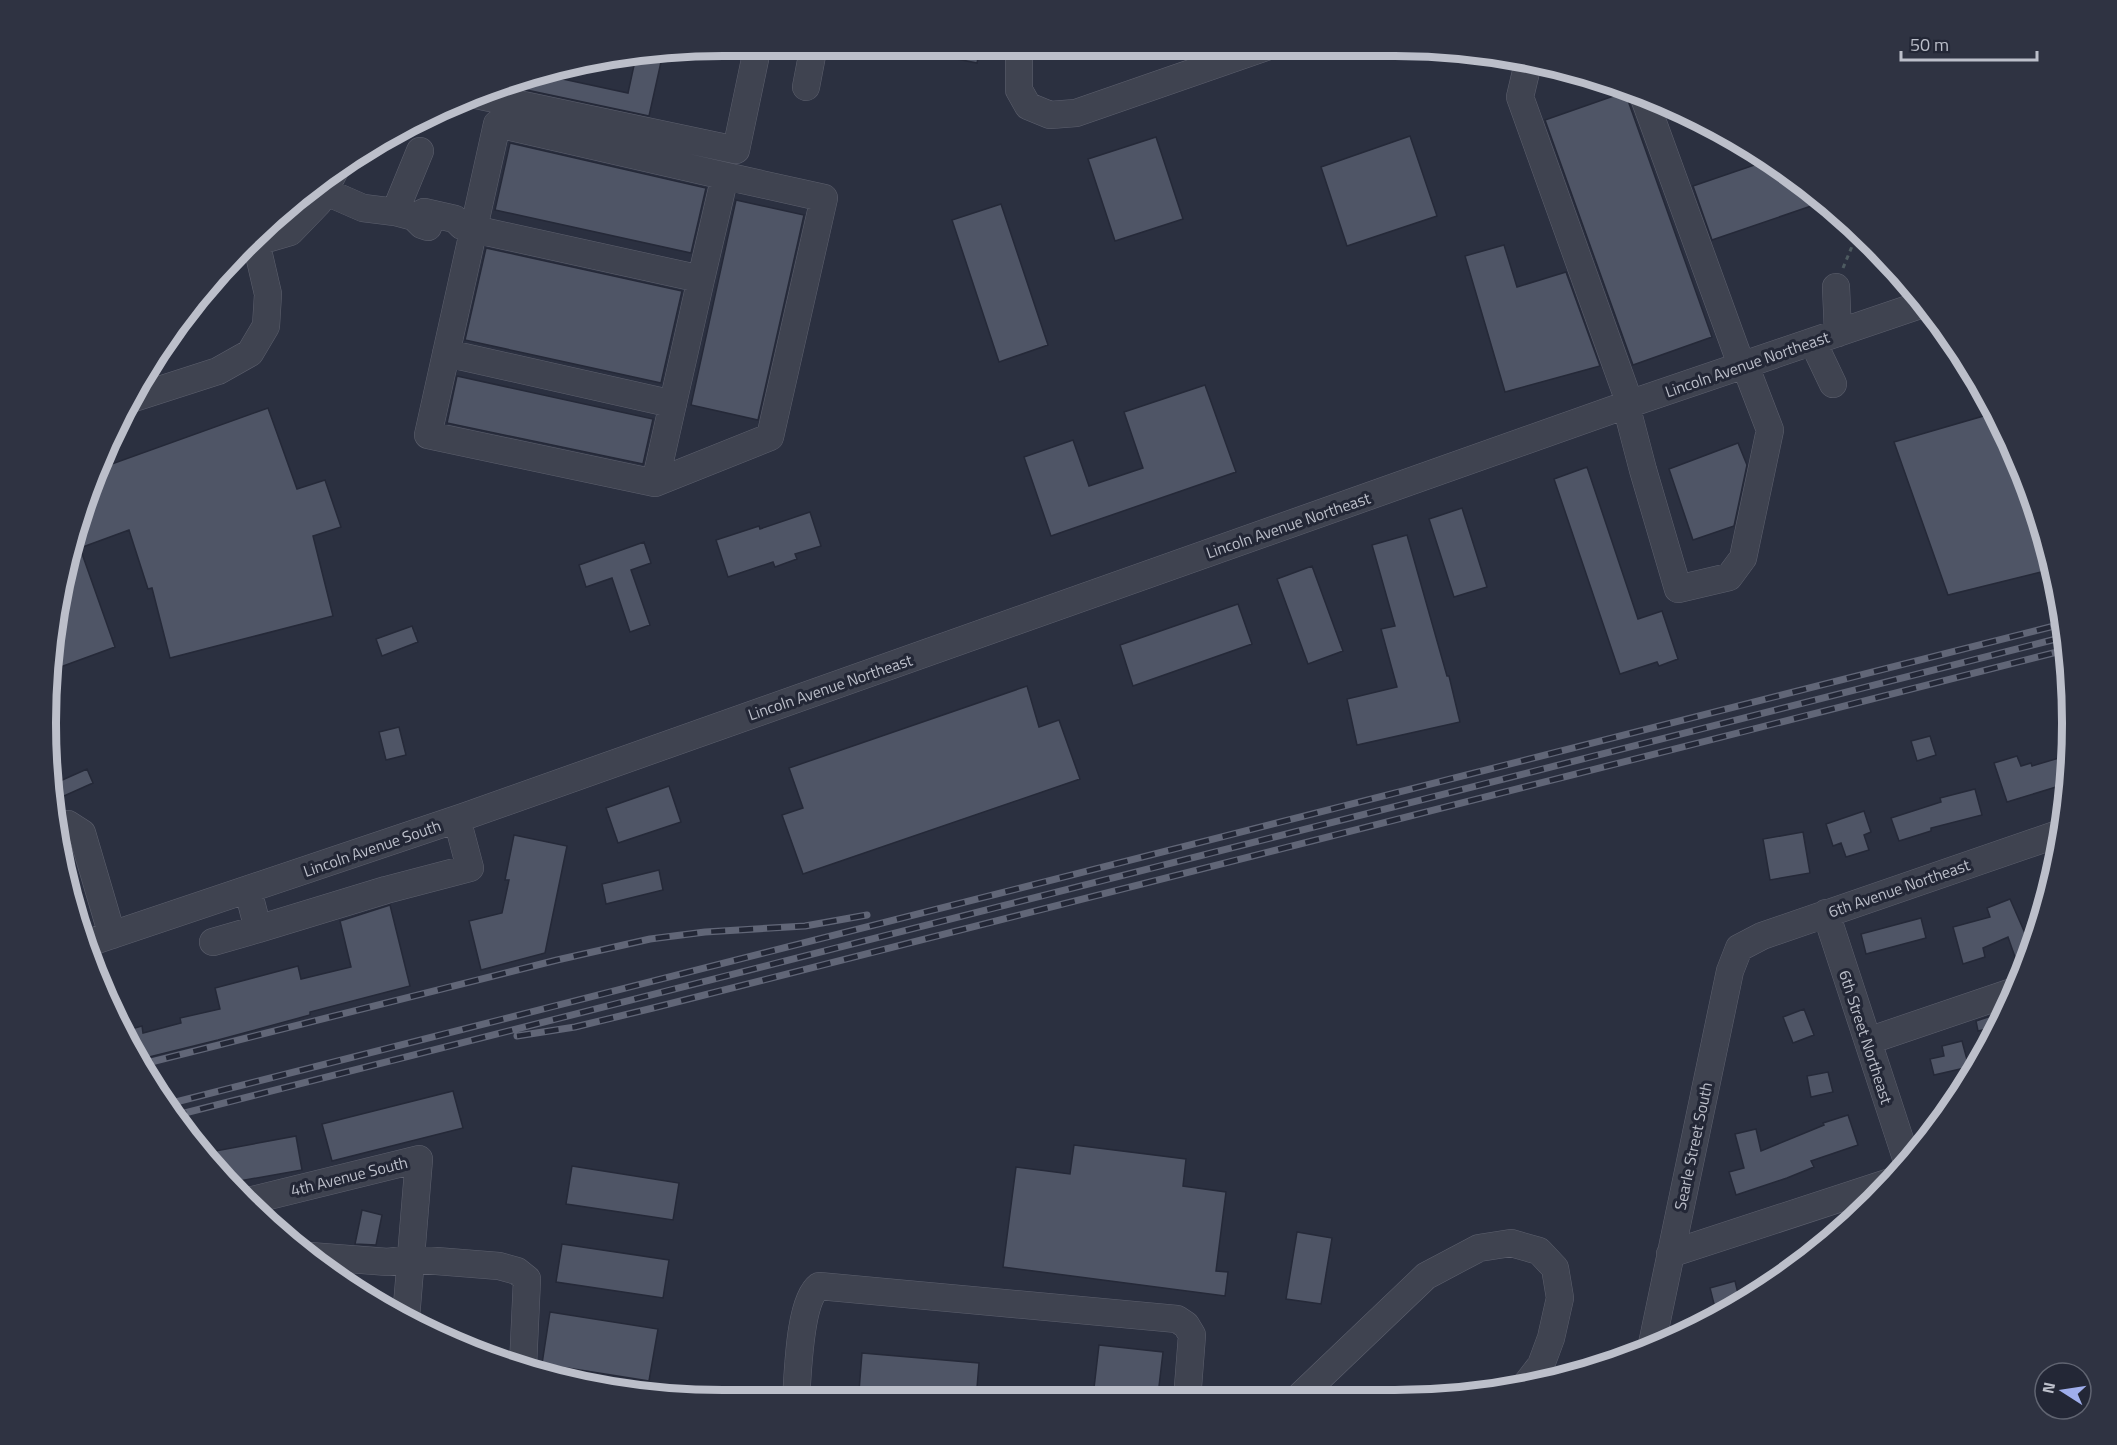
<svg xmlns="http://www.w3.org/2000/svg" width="2117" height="1445" viewBox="0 0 2117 1445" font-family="'Titillium Web',sans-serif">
  <rect width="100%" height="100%" fill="#2b3040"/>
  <path fill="#4f5566" stroke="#252938" stroke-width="1.5" d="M 955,45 L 981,45 L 977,63 L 952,58 Z
    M 663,53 L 649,116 L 503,85 L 535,73 L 628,93 L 636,56 Z
    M 1625,92 L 1712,337 L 1633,365 L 1545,120 Z
    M 1410,136 L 1437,216 L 1347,246 L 1321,167 Z
    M 1156,137 L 1183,219 L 1115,241 L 1088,159 Z
    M 510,143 L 706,188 L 691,253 L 495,210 Z
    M 1766,161 L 1820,203 L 1712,240 L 1693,186 Z
    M 736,200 L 804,215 L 758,420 L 691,405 Z
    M 1001,204 L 1048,345 L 999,362 L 952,220 Z
    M 1504,245 L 1517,287 L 1566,272 L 1600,366 L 1505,392 L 1465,256 Z
    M 486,248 L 682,291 L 661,383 L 465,340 Z
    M 457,376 L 653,419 L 643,464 L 447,423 Z
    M 1205,385 L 1236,472 L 1051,536 L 1024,457 L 1073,440 L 1089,486 L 1143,468 L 1124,412 Z
    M 268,408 L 297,489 L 325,480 L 341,527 L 313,536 L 333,616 L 170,658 L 152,588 L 148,589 L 129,530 L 80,548 L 115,647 L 55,669 L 50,652 L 51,634 L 95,470 Z
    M 1994,413 L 2021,464 L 2053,569 L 1948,595 L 1894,442 Z
    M 1738,443 L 1747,465 L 1734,526 L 1693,540 L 1669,469 Z
    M 1587,467 L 1638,619 L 1662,611 L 1678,659 L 1659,666 L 1657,662 L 1620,674 L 1554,479 Z
    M 1462,508 L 1487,587 L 1454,597 L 1429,519 Z
    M 810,512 L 821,546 L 795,554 L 797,559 L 775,567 L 773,562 L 728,577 L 716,540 L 759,526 L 760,529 Z
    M 1407,535 L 1447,676 L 1449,676 L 1460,722 L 1357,745 L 1347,699 L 1397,687 L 1381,629 L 1395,626 L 1372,545 Z
    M 644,542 L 651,563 L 631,570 L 650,625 L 630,632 L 612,578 L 586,587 L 579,565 Z
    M 1312,566 L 1343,651 L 1308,664 L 1277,579 Z
    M 1238,604 L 1252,644 L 1133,686 L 1120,645 Z
    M 412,626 L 418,642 L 382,656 L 376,639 Z
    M 1027,686 L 1039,727 L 1059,720 L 1080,779 L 803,874 L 782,815 L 803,808 L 789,768 Z
    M 399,727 L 406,755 L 386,760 L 379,732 Z
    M 1930,736 L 1936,755 L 1917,761 L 1911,741 Z
    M 2069,755 L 2066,784 L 2007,802 L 1994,763 L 2017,756 L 2021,766 L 2031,763 L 2032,766 Z
    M 87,769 L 93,783 L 55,800 L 51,785 Z
    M 669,786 L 681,822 L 618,843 L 606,808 Z
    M 1975,789 L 1982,815 L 1931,828 L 1931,831 L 1899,841 L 1891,818 L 1941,802 L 1940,798 Z
    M 1864,811 L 1871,832 L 1864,835 L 1869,850 L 1846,857 L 1841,843 L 1833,846 L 1826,824 Z
    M 1803,832 L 1810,873 L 1770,880 L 1763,839 Z
    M 514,835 L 567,846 L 545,953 L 481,970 L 469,921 L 502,913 L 509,880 L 505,880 Z
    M 659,870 L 663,890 L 606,904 L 602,884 Z
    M 2010,899 L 2031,947 L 2022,977 L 2008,937 L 1983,948 L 1985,957 L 1963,964 L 1953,927 L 1990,917 L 1987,908 Z
    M 390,905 L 410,986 L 310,1012 L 310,1015 L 218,1040 L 137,1060 L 120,1032 L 142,1026 L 143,1033 L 181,1023 L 180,1018 L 220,1009 L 215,988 L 298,966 L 301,979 L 351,967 L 340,921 Z
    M 1921,918 L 1926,938 L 1866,954 L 1861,934 Z
    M 1804,1009 L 1814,1035 L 1793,1043 L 1783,1017 Z
    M 1994,1015 L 1996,1027 L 1978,1031 L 1976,1021 Z
    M 1962,1041 L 1969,1067 L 1934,1075 L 1930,1059 L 1944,1056 L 1942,1046 Z
    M 1828,1072 L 1833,1092 L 1811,1097 L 1807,1076 Z
    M 453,1091 L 463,1128 L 332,1161 L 322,1124 Z
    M 1848,1115 L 1858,1145 L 1811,1161 L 1814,1167 L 1787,1178 L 1736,1195 L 1729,1172 L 1744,1168 L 1735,1134 L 1756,1129 L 1761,1151 L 1824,1125 L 1823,1123 Z
    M 296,1136 L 302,1170 L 228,1183 L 212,1163 L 210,1152 Z
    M 1074,1145 L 1186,1159 L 1183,1186 L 1226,1192 L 1216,1271 L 1228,1272 L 1225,1296 L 1003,1267 L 1016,1167 L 1070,1174 Z
    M 572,1166 L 679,1183 L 673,1220 L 566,1204 Z
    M 362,1210 L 382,1215 L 376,1245 L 355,1244 Z
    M 1297,1232 L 1332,1238 L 1321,1304 L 1286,1299 Z
    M 562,1244 L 669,1260 L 663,1298 L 556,1282 Z
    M 1735,1281 L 1740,1302 L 1717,1316 L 1710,1288 Z
    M 550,1312 L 658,1329 L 649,1381 L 542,1364 Z
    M 1099,1345 L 1163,1352 L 1158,1395 L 1094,1388 Z
    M 862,1353 L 979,1363 L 976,1400 L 859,1391 Z"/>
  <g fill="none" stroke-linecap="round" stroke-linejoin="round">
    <g stroke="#5d606e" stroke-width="28">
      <path id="minor" d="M 1022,45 L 1019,58 L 1019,90 L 1028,106 L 1050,115 L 1076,113 L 1272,45
        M 1529,59 L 1520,97 L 1630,404
        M 806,87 L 814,45
        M 476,95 L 736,150 L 758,45
        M 1643,95 L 1742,367
        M 324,191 L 363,208 L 395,212 L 414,217 L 422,225 L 428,227
        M 395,212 L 420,151
        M 414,217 L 424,212 L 455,219 L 462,226 L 473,229 L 701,279 L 725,176 L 824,198 L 770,437 L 655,483 L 428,435 L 497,124 L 725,176
        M 253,241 L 256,242 L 290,232 L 318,203 L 336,168
        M 1836,287 L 1838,333
        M 1813,342 L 1833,384
        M 446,353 L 673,404
        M 128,400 L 218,371 L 250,353 L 266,326 L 268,294 L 256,242
        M 1626,405 L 1643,470 L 1678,589 L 1729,577 L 1743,558 L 1770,430 L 1745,365
        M 655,483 L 701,279
        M 55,824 L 68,824 L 82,833 L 112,935
        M 248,890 L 258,929 L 386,890 L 470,868 L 457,819
        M 1826,913 L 1907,1161
        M 213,942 L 258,929
        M 88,943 L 463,817 L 1626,405 L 1923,304
        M 1868,1041 L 2015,991
        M 244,1202 L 419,1159 L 406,1318
        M 1670,1254 L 1890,1182
        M 310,1256 L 388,1262 L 411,1259 L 499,1266 L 517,1271 L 527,1279 L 523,1366
        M 1652,1344 L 1730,971 L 1739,948 L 1762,936 L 2061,833
        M 796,1400 C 798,1374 799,1301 819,1286 L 1177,1319 L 1186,1325 L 1192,1335 L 1187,1400
        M 1296,1400 L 1426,1276 L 1479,1248 L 1511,1243 L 1539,1251 L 1555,1268 L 1560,1298 L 1551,1338 L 1541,1365 L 1524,1387"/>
    </g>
    <path stroke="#4d5a60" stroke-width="3" stroke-dasharray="4.5 4.5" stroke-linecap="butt" d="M 1843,268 L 1858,232"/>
    <use href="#minor" stroke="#3f4350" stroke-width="27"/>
    <g stroke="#616677" stroke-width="7">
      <path id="rail" d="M 517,1036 L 575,1027 L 653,1008 L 2065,650
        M 139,1065 L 557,960 L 650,939 L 705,932 L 805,926 L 867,915
        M 164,1105 L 2062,624
        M 173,1116 L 2064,637"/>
    </g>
    <use href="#rail" stroke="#232736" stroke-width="4.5" stroke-dasharray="14" stroke-linecap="butt"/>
  </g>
  <g text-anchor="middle" stroke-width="6" stroke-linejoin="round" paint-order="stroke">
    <g font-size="16" fill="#bcbfca" stroke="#232736">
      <text transform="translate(1747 364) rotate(-19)" y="6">Lincoln Avenue Northeast</text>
      <text transform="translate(1288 525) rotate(-19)" y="6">Lincoln Avenue Northeast</text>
      <text transform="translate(830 687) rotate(-19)" y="6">Lincoln Avenue Northeast</text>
      <text transform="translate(372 848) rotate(-19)" y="6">Lincoln Avenue South</text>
      <text transform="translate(1899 888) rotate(-19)" y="6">6th Avenue Northeast</text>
      <text transform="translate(1866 1037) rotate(72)" y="6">6th Street Northeast</text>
      <text transform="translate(1693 1146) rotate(-78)" y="6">Searle Street South</text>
      <text transform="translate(349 1176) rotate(-14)" y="6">4th Avenue South</text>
    </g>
  </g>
  <path d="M0 0H2117V1445H0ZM723 56H1395A667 667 0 0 1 2062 723V723A667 667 0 0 1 1395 1390H723A667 667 0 0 1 56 723V723A667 667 0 0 1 723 56Z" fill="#2f3342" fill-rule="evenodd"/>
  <path fill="none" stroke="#bcbfca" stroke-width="8" d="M723 56H1395A667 667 0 0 1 2062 723V723A667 667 0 0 1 1395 1390H723A667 667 0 0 1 56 723V723A667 667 0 0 1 723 56Z"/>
  <g transform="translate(2063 1391) rotate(282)"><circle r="28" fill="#232736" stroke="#606471" stroke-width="1.5"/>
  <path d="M0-4.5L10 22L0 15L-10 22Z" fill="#9faeec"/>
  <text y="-9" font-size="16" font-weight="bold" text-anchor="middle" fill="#bcbfca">N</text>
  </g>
  <path d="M1901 51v9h136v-9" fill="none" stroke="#bcbfca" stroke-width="3"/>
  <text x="1910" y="51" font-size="18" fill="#bcbfca" stroke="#232736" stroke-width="4.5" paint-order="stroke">50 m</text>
</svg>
